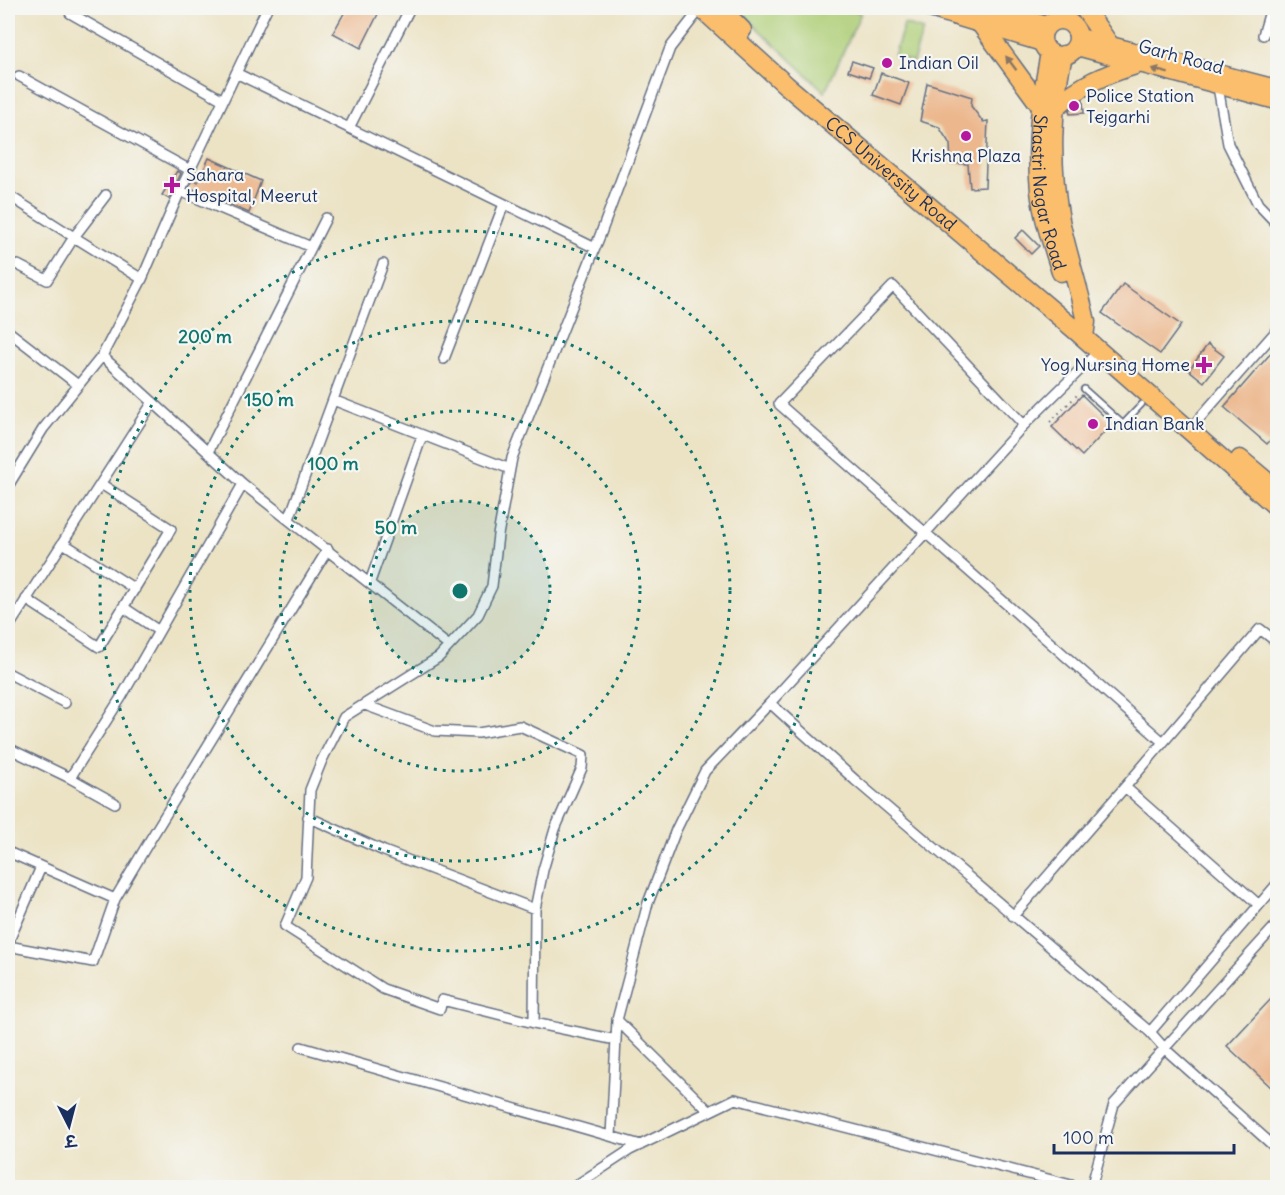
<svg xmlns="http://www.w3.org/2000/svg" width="1285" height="1195" viewBox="0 0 1285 1195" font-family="Delius,'Playpen Sans Deva',sans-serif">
  <rect width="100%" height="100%" fill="#f6f6f2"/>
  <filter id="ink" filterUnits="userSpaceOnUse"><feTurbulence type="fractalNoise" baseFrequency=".0167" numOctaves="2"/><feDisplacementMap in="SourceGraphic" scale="12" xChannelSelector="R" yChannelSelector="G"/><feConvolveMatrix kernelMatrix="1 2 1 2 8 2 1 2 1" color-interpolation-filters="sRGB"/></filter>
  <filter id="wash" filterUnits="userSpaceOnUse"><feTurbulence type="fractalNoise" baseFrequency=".008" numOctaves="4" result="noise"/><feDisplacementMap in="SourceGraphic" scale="24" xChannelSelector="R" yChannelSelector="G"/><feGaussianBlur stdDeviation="1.35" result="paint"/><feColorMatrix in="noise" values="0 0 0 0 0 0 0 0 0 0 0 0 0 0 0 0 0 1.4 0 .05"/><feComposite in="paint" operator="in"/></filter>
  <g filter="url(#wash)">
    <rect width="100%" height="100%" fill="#ece3c5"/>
    <path fill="#adce76" stroke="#647e6a" stroke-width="1.5" d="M 736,8 L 844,8 L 861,13 L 825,92 Z
      M 904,24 L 923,30 L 913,62 L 894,56 Z"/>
    <g id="blocks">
      <path fill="#ecb78d" d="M 347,8 L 381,8 L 361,48 L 333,33 Z
        M 852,61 L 873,68 L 869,78 L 848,71 Z
        M 881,73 L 909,83 L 901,105 L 873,95 Z
        M 927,83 L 972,97 L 971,106 L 983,122 L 988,121 L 985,187 L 970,188 L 968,164 L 951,163 L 950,144 L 939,127 L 920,121 Z
        M 1083,101 L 1084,113 L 1070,114 L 1069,110 Z
        M 209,158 L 261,181 L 249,213 L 189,187 L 193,179 L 198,182 Z
        M 177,171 L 181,173 L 169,199 L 162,195 Z
        M 1023,230 L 1039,246 L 1031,254 L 1015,238 Z
        M 1123,284 L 1181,325 L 1160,354 L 1102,313 Z
        M 1208,344 L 1224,356 L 1204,382 L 1189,370 Z
        M 1278,345 L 1278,432 L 1267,444 L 1224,407 Z
        M 1082,395 L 1112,424 L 1082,456 L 1052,427 Z
        M 1271,999 L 1278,1006 L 1278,1084 L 1273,1089 L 1227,1046 Z"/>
    </g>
  </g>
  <g filter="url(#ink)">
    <use href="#blocks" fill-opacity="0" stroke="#646e82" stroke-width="1.5"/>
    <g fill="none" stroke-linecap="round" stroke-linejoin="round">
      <g stroke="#646e82" stroke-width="8">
        <path id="lane" d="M 1084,389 L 1123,424 L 1142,404"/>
      </g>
      <g stroke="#646e82" stroke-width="12">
        <path id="street" d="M 267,8 L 180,191 L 142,279 L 102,356 L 243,484 L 449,646
          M 70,13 L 223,100
          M 1263,35 L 1271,8
          M 236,73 L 595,248
          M 19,76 L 190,170
          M 1218,87 L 1228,144 L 1258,204 L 1278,225
          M 349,128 L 410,8
          M 180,191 L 311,247
          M 8,195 L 74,237 L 106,195
          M 18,265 L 47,280 L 74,237 L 142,279
          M 8,331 L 78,385
          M 1099,351 L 1024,425 L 893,286 L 779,404 L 1163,742
          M 444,359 L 504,204
          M 333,400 L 510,469
          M 1197,421 L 1278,329
          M 208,452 L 326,218
          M 8,486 L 43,429 L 102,356
          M 289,519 L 383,264
          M 63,543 L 135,589
          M 370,582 L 422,436
          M 26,599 L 99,647 L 171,529 L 101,484
          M 123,607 L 159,631
          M 8,628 L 153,402
          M 8,673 L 65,703
          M 770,703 L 1024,425
          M 365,705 L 435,731 L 478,733 L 520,726 L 583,755 L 582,768 L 555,829 L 543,870 L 535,909 L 534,1023
          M 8,748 L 70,778 L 115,803
          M 70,778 L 122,696 L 243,484
          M 308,817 L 384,851 L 535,909
          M 8,852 L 115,899 L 147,845 L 328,549
          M 1278,883 L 1150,1032 L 1165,1049 L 1278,1150
          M 1259,905 L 1125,787 L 1260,629 L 1278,643
          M 1013,916 L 1125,787
          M 8,943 L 41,867
          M 8,946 L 93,962 L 115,899
          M 617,1020 L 709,1111
          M 616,1040 L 534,1023 L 442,1000 L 440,1009 L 383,989 L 285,926 L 306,877 L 310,790 L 322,760 L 344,717 L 439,657 L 478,615 L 492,586 L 498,535 L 512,458 L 601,233 L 670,48 L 701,8
          M 301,1047 L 641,1145
          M 611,1136 L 617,1020 L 648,903 L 676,830 L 705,771 L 770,703 L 855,780 L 1150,1032
          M 572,1188 L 630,1150 L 735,1099 L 1083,1188
          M 1091,1188 L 1114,1104 L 1278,923"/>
      </g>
      <g stroke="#646e82" stroke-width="18">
        <path id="primary" d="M 1078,36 L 1278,88
          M 1075,47 L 1278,102"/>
      </g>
      <g stroke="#646e82" stroke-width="21">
        <g id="highway">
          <path id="s1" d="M 701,8 L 786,85 L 1074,329 L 1278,508"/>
          <path d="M 720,8 L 742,30"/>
          <path d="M 930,8 L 1042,42"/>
          <path d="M 988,8 L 1046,26"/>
          <path d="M 1084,8 L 1109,44"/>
          <circle cx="1060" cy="38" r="18"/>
          <path d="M 980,23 L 1040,105"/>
          <path id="s2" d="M 1050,53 C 1041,100 1035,142 1040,191 C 1043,218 1053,246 1061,272"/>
          <path d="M 1063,55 C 1051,108 1050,167 1060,220 C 1067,254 1079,288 1086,322 L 1084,337"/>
          <path d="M 1056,107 C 1082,84 1103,75 1136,65"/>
          <path d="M 1240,459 L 1278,491"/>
        </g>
      </g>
      <path stroke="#646e82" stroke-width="2" stroke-dasharray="1.5 4.5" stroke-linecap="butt" d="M 1050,422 L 1078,394"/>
      <use href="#lane" stroke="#fff" stroke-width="4.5"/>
      <use href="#street" stroke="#fff" stroke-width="9"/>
      <use href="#primary" stroke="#fabe6d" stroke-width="15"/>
      <use href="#highway" stroke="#fabe6d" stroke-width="18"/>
    </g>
    <defs><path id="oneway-solid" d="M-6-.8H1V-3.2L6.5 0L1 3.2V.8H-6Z" transform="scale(1.5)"/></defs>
    <g fill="#8a7666">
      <use href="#oneway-solid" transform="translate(1011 63) rotate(-127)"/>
      <use href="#oneway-solid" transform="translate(1160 71) rotate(-165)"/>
    </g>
  </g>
  <circle cx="460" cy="591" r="90" fill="#0f766e" fill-opacity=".12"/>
  <g fill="none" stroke="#0f766e" stroke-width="3" stroke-dasharray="3 6">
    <circle cx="460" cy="591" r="90"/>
    <circle cx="460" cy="591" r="180"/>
    <circle cx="460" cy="591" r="270"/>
    <circle cx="460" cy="591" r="360"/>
  </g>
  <g fill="#b5179e" stroke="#f6f6f2" stroke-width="2">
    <circle cx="887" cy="63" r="6"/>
    <circle cx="1074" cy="106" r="6"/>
    <circle cx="966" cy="136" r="6"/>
    <path d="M169 176h6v6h6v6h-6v6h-6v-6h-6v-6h6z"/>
    <path d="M1201 356h6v6h6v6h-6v6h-6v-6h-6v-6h6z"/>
    <circle cx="1093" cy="424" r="6"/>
  </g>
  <g text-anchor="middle" stroke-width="4.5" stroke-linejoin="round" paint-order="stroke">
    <g font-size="18" fill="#1b2f5e" stroke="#f6f6f2">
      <text transform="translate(1181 57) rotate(15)" y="6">Garh Road</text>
      <text dy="6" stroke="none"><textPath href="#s1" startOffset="252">CCS University Road</textPath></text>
      <text dy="6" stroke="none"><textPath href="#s2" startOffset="141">Shastri Nagar Road</textPath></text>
    </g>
    <g font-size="18" fill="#1b2f5e" stroke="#f6f6f2" text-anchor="start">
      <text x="899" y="69">Indian Oil</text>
      <text x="1086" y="102">Police Station<tspan x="1086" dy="21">Tejgarhi</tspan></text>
      <text x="966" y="162" text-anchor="middle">Krishna Plaza</text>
      <text x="186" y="181">Sahara<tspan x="186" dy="21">Hospital, Meerut</tspan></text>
      <text x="1190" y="371" text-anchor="end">Yog Nursing Home</text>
      <text x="1105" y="430">Indian Bank</text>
    </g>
  </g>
  <circle cx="460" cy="591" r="9" fill="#0f766e" stroke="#f6f6f2" stroke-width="3"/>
  <g font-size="18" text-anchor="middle" font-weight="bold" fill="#0f766e" stroke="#f6f6f2" stroke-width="4.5" stroke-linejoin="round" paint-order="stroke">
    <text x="205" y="343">200 m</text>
    <text x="269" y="406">150 m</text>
    <text x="333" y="470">100 m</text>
    <text x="396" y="534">50 m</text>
  </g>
  <rect width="1285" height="1195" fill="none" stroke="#f6f6f2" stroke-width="30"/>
  <g transform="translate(69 1126) rotate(174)" stroke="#f6f6f2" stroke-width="4.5" paint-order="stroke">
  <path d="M0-4.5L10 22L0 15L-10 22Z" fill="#1b2f5e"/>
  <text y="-9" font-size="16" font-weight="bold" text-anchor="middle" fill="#1b2f5e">उ</text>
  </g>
  <path d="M1054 1144v9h180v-9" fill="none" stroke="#1b2f5e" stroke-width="3"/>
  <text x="1063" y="1144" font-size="18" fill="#1b2f5e" stroke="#f6f6f2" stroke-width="4.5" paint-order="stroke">100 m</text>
</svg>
